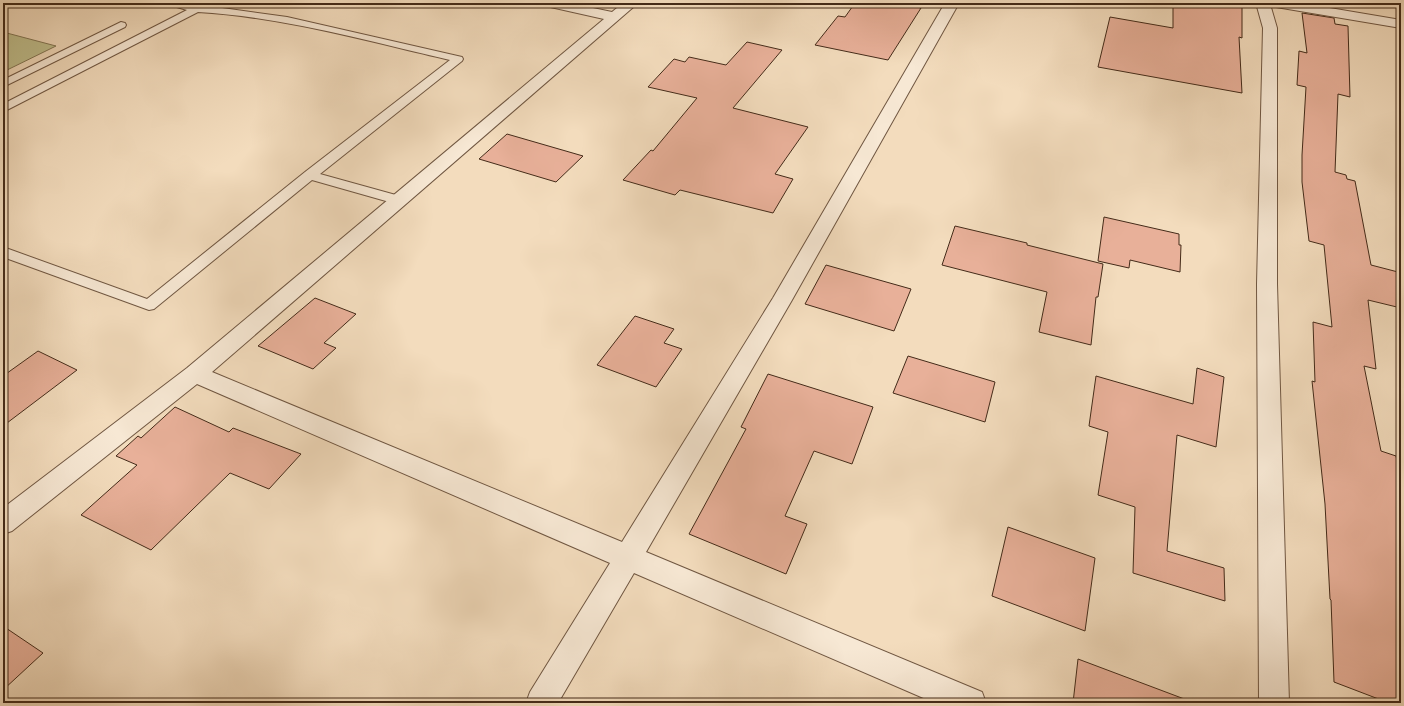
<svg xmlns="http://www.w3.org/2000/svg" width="1404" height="706" viewBox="0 0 1404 706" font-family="'Gentium Book Plus',serif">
  <rect width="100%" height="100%" fill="#f3dcbd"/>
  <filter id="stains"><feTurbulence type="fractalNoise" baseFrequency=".005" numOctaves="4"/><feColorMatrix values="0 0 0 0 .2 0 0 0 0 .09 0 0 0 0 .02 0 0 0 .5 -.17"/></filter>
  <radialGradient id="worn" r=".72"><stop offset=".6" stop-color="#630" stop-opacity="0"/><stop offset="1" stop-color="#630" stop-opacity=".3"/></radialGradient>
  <path fill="#c0bf8d" stroke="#827553" d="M 3,32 L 56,46 L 5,71 L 3,70 Z"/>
  <path fill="#e8b099" stroke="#442b19" d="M 855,3 L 896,3 L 921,8 L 888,60 L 815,45 L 838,16 L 845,17 Z
    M 1173,3 L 1242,3 L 1242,38 L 1239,37 L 1242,93 L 1098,67 L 1110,17 L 1173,28 Z
    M 1302,13 L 1334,18 L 1335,24 L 1348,26 L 1350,97 L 1338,94 L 1335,172 L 1346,175 L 1347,179 L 1355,181 L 1371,265 L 1398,272 L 1401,286 L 1401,308 L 1368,300 L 1376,369 L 1364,366 L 1381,451 L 1396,456 L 1401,481 L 1401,703 L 1389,703 L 1334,682 L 1331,600 L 1330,599 L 1325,504 L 1312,381 L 1315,382 L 1313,322 L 1332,327 L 1324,245 L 1309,241 L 1302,182 L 1302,155 L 1306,87 L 1297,85 L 1299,51 L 1307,53 Z
    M 747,42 L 782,50 L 733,108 L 808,127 L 775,174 L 793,179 L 773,213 L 680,190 L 675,195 L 623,180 L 651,150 L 653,151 L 697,98 L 648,87 L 674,59 L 685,62 L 689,57 L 726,65 Z
    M 507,134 L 583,156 L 556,182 L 479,159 Z
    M 1104,217 L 1179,234 L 1179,245 L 1181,245 L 1180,272 L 1130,260 L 1129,268 L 1098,261 Z
    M 955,226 L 1027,243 L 1027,245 L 1103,264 L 1098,297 L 1096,297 L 1091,345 L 1039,332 L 1047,292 L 942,265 Z
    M 826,265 L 911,289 L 894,331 L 805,304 Z
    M 315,298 L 356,314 L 324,343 L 336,348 L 313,369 L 258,346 Z
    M 635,316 L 674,329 L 664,343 L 682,349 L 656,387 L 597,365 Z
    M 38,351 L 77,370 L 3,426 L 3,376 Z
    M 908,356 L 995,382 L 985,422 L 893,393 Z
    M 1197,368 L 1224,377 L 1216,447 L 1177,435 L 1167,551 L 1224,568 L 1225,601 L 1133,573 L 1135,507 L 1098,495 L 1108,432 L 1089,426 L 1096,376 L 1193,404 Z
    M 768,374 L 873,407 L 852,464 L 814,451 L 785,516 L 807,524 L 786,574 L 689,534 L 746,429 L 741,427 Z
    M 175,407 L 229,432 L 233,428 L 301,454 L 269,489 L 230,473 L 151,550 L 81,515 L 137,465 L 116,456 L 138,436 L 141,438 Z
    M 1008,527 L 1095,558 L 1085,631 L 992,596 Z
    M 3,626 L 43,653 L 3,690 Z
    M 1078,659 L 1187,700 L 1187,703 L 1073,703 Z"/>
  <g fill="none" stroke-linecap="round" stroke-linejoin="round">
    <g stroke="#705742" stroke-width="2">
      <path id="service" d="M 168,3 L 184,3 L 196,6 L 215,7 L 287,17 L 462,57 L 463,59 L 462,61 L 320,174 L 403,197 L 405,200 L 403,203 L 393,203 L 312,180 L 154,309 L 149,310 L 3,257 L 3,247 L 147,299 L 305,172 L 450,60 C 367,41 283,17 198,12 L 3,112 L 3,104 L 187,10 L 170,5 Z
        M 121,22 L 125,23 L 126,25 L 125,27 L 3,87 L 3,80 Z"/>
    </g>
    <g stroke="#705742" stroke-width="2">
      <path id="minor" d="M 544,3 L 569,3 L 612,12 L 623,3 L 638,3 L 212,372 L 622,542 L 773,298 L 945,3 L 959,3 L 792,300 L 646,552 L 982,692 L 986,703 L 935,703 L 634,573 L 558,703 L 526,703 L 530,692 L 610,563 L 197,384 L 12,531 L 3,534 L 3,508 L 187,368 L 604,19 L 546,6 Z
        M 1256,3 L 1300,3 L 1401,20 L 1401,28 L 1276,7 L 1271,6 L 1270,4 L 1277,28 L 1277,284 L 1289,703 L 1259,703 L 1257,284 L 1263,28 Z"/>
    </g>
    <use href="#service" fill="#f7e8d4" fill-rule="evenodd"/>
    <use href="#minor" fill="#f7e8d4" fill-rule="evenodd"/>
  </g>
  <rect width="1404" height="706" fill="none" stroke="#f3dcbd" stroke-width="16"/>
  <rect x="4" y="4" width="1396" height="698" fill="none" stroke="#442b19" stroke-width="2"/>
  <rect x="8" y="8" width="1388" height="690" fill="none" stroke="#442b19"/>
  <rect width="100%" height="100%" filter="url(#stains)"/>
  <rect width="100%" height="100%" fill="url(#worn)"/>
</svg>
